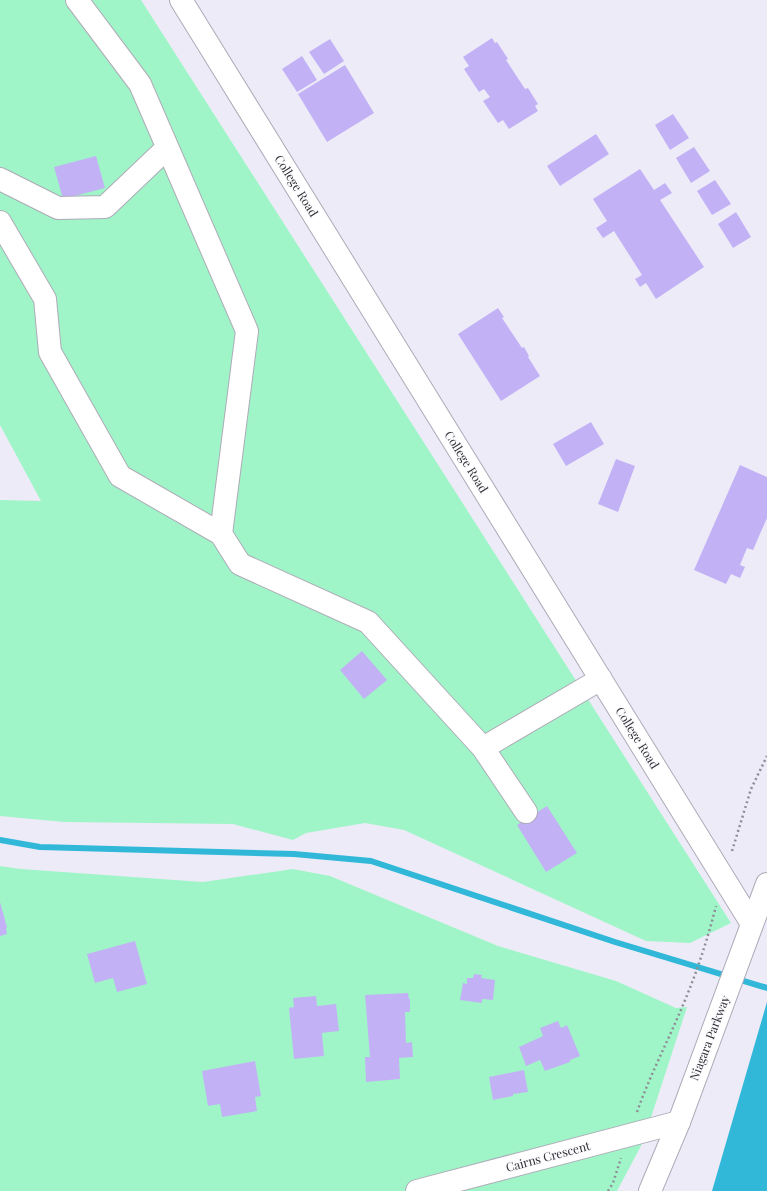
<svg xmlns="http://www.w3.org/2000/svg" width="767" height="1191" viewBox="0 0 767 1191" font-family="'Playfair Display',serif">
  <rect width="100%" height="100%" fill="#eeebf8"/>
  <path fill="#a0f5c8" d="M 0,0 L 141,0 L 731,923 L 690,943 L 646,941 L 404,830 L 365,823 L 306,833 L 293,840 L 233,824 L 64,822 L 0,816 L 0,500 L 41,501 L 0,425 Z
    M 0,866 L 21,869 L 203,882 L 293,869 L 330,876 L 498,946 L 616,981 L 676,1008 L 687,1007 L 643,1142 L 617,1191 L 0,1191 Z"/>
  <path fill="#31b8d8" d="M 767,1002 L 767,1191 L 712,1191 Z"/>
  <g fill="none" stroke-linecap="round" stroke-linejoin="round">
    <path stroke="#31b8d8" stroke-width="6" d="M 0,840 L 40,847 L 294,854 L 371,861 L 615,942 L 767,988"/>
  </g>
  <path fill="#c2b2f5" d="M 492,38 L 495,43 L 497,42 L 508,59 L 506,60 L 525,89 L 528,88 L 538,104 L 535,106 L 538,111 L 509,129 L 503,120 L 498,123 L 483,101 L 490,97 L 484,89 L 479,92 L 464,69 L 469,66 L 463,57 Z
    M 330,39 L 344,61 L 324,74 L 309,52 Z
    M 302,56 L 317,80 L 297,92 L 282,69 Z
    M 345,65 L 374,113 L 327,142 L 298,94 Z
    M 673,114 L 689,138 L 670,150 L 655,125 Z
    M 596,134 L 609,154 L 560,186 L 547,166 Z
    M 694,147 L 710,171 L 691,183 L 676,158 Z
    M 96,156 L 105,188 L 63,199 L 54,167 Z
    M 640,169 L 654,190 L 665,183 L 672,193 L 660,200 L 704,267 L 656,299 L 646,283 L 640,287 L 635,279 L 642,275 L 614,231 L 603,238 L 596,228 L 607,221 L 593,199 Z
    M 715,180 L 731,204 L 712,215 L 697,191 Z
    M 736,212 L 751,237 L 733,248 L 718,224 Z
    M 498,308 L 504,317 L 502,318 L 522,348 L 524,347 L 529,356 L 528,357 L 540,376 L 501,401 L 458,334 Z
    M 591,422 L 604,444 L 566,466 L 553,444 Z
    M 616,459 L 635,466 L 618,512 L 598,504 Z
    M 740,465 L 767,477 L 767,518 L 753,550 L 747,548 L 740,565 L 745,567 L 740,578 L 731,574 L 726,584 L 694,570 Z
    M 362,651 L 387,680 L 364,699 L 340,670 Z
    M 547,806 L 577,853 L 546,872 L 517,825 Z
    M 0,902 L 7,927 L 6,928 L 7,934 L 0,936 Z
    M 135,941 L 147,984 L 117,992 L 113,978 L 95,983 L 87,954 Z
    M 474,974 L 482,975 L 481,978 L 495,980 L 493,1000 L 482,999 L 482,1003 L 460,1000 L 463,983 L 467,984 L 467,978 L 473,978 Z
    M 408,993 L 409,999 L 410,999 L 410,1012 L 405,1012 L 406,1043 L 412,1042 L 413,1057 L 399,1058 L 400,1079 L 366,1082 L 365,1057 L 370,1057 L 365,995 Z
    M 316,996 L 317,1006 L 336,1004 L 339,1031 L 322,1033 L 324,1056 L 294,1059 L 289,1008 L 294,1007 L 293,998 Z
    M 558,1021 L 561,1028 L 567,1025 L 580,1056 L 570,1060 L 570,1062 L 545,1071 L 540,1060 L 526,1066 L 519,1047 L 543,1036 L 540,1028 Z
    M 255,1061 L 261,1096 L 255,1097 L 257,1111 L 222,1117 L 220,1104 L 208,1106 L 202,1071 Z
    M 524,1070 L 528,1092 L 513,1094 L 513,1096 L 493,1100 L 489,1077 Z"/>
  <g fill="none" stroke-linecap="round" stroke-linejoin="round">
    <g stroke="#aeabb8" stroke-width="24">
      <path id="minor" d="M 77,0 L 140,84 L 247,331 L 221,534 L 240,564 L 368,622 L 483,748 L 601,679
        M 181,0 L 752,924
        M 0,179 L 58,208 L 105,207 L 167,148
        M 0,222 L 45,299 L 50,352 L 120,476 L 221,534
        M 483,748 L 526,812
        M 417,1191 L 679,1122"/>
    </g>
    <g stroke="#aeabb8" stroke-width="24">
      <path id="major" d="M 650,1191 L 679,1122 L 767,884"/>
    </g>
    <path stroke="#8e8c95" stroke-width="2.5" stroke-dasharray="2 3" stroke-linecap="butt" d="M 732,851 L 751,789 L 767,756
      M 637,1112 C 650,1075 668,1041 683,1005 C 697,972 707,941 716,906
      M 608,1191 L 613,1183 L 621,1158"/>
    <use href="#minor" stroke="#fff" stroke-width="22"/>
    <use href="#major" stroke="#fff" stroke-width="22"/>
  </g>
  <g text-anchor="middle" stroke-width="3" stroke-linejoin="round" paint-order="stroke">
    <g font-size="12" fill="#2f2e33" stroke="#fbfafd">
      <text transform="translate(296 186) rotate(58)" y="4">College Road</text>
      <text transform="translate(466 462) rotate(58)" y="4">College Road</text>
      <text transform="translate(637 738) rotate(58)" y="4">College Road</text>
      <text transform="translate(710 1038) rotate(-69)" y="4">Niagara Parkway</text>
      <text transform="translate(548 1157) rotate(-15)" y="4">Cairns Crescent</text>
    </g>
  </g>
</svg>
